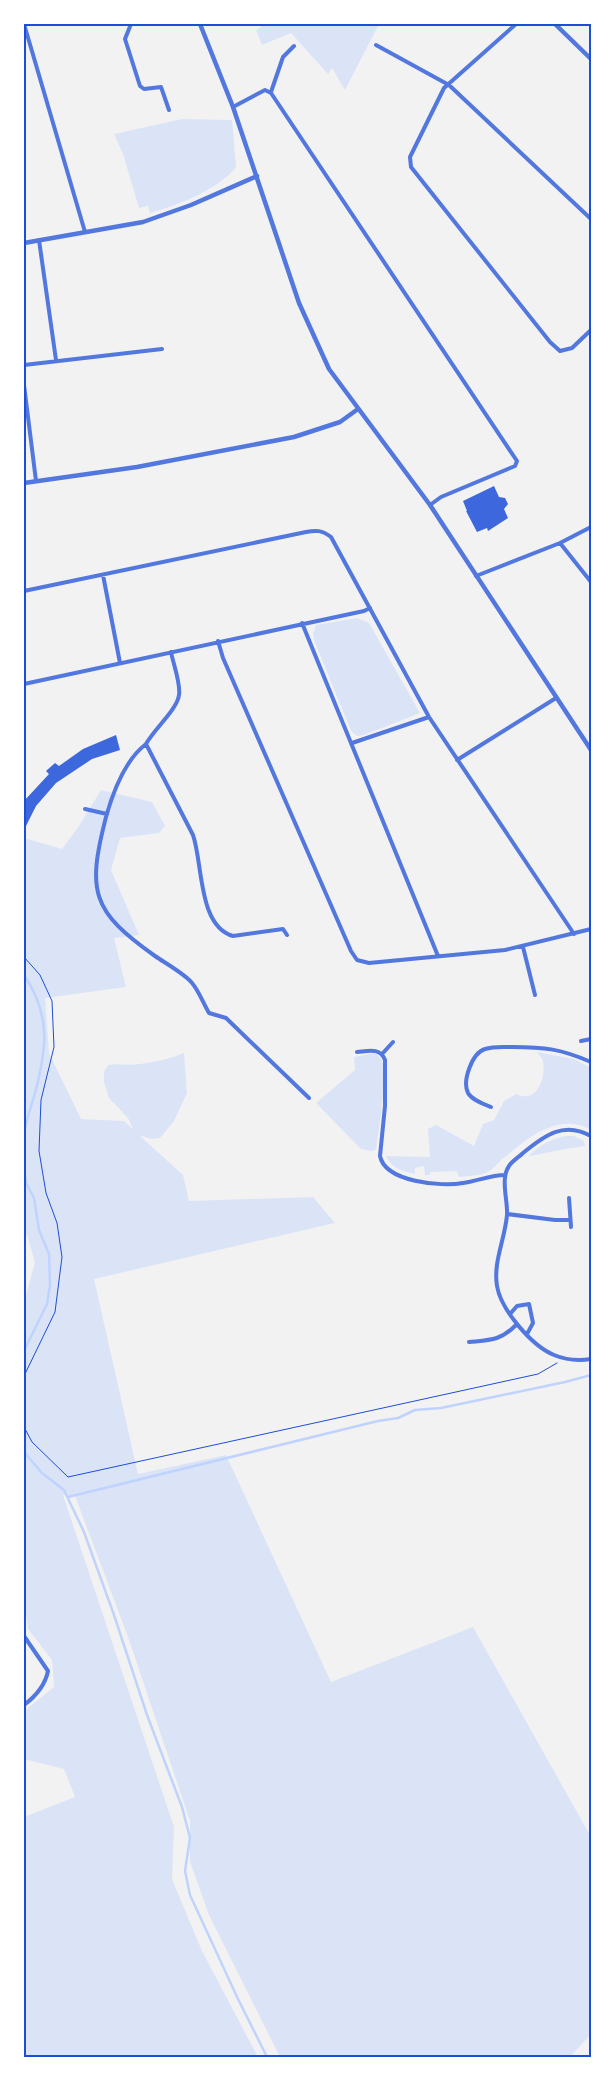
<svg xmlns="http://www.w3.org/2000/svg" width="615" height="2081" viewBox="0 0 615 2081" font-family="'Exo 2',sans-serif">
  <rect width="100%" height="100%" fill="#f2f2f2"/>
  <path fill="#dbe4f7" d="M 260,24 L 379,24 L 345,90 L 332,68 L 328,74 L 291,33 L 262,45 L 256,30 L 261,27 Z
    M 182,119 L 232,120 L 236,167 C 218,190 178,205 150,213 L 148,206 L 139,208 L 123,154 L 114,134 Z
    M 357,618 L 369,623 L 420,713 L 364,735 L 357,736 L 351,731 L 314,640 L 313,634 L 316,625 Z
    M 101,790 L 152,802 L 165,826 L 159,833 L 120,838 L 111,870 L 139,935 L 114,938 L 126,987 L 45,998 L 49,1053 L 81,1119 L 124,1121 L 133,1129 L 128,1118 L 109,1098 L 104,1082 L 104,1072 L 108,1065 C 119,1063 129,1066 140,1064 C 155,1062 170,1059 184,1053 L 187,1093 L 174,1121 L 160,1138 L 151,1139 L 139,1135 L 183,1175 L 189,1201 L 313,1197 L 335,1223 L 94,1279 L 138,1474 L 226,1455 L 331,1682 L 473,1627 L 591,1837 L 591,2034 L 570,2057 L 280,2057 L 209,1915 L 190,1862 L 190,1821 L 128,1637 L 75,1496 L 63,1495 L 174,1827 L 172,1879 L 202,1951 L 258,2057 L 24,2057 L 24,1817 L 75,1797 L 64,1769 L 24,1759 L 24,1711 L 54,1687 L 52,1660 L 28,1629 L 24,1598 L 24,1303 L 35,1262 L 24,1225 L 24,838 L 62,849 L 79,826 Z
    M 537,1052 L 574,1059 L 591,1068 L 591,1130 C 560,1112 530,1136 506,1156 C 500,1160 495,1168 489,1171 C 481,1176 468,1176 459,1177 L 457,1171 L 430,1172 L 430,1175 L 425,1175 L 424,1166 L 415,1168 L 415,1174 C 403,1171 392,1169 386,1156 L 430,1157 L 428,1129 L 436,1125 L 474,1146 L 483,1124 L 494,1120 L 504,1101 L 516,1094 C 536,1104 546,1079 543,1062 C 543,1058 539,1055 537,1052 Z
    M 374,1053 C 378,1055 380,1057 382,1061 C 387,1081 379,1128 376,1150 L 371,1151 L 361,1149 L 316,1103 L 355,1070 L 354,1057 Z
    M 566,1136 L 574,1136 L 584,1141 L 585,1146 C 566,1148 548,1153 529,1156 C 539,1145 551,1139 566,1136 Z"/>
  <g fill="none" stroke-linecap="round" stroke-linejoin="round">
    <path stroke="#bfd3fe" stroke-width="2.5" d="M 24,975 C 51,1015 47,1048 35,1093 C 31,1107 26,1120 24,1134
      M 24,1171 L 26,1183 L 34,1198 L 39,1230 L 49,1254 L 50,1285 L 47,1304 L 24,1351
      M 24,1452 L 42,1473 L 64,1490 L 84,1532 L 114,1615 L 147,1715 L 182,1807 L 190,1838 L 185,1871 L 190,1895 L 238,1999 L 267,2057
      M 68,1497 L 378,1421 L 398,1418 L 415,1410 L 441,1408 L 565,1382 L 591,1375"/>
  </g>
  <path fill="#3d67dc" d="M 494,486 L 499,497 L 505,498 L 508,504 L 504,509 L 508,518 L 488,531 L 487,528 L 477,532 L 466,511 L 467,511 L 463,501 Z
    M 116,735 L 120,750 L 92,759 L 56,783 L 36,806 L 24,830 L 24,801 L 49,774 L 46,771 L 55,763 L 59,766 L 83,749 Z"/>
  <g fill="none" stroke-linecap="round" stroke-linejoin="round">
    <path stroke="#1d4ed8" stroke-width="1" d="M 24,957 L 40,975 L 52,1001 L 54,1047 L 41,1100 L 39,1151 L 46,1193 L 57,1223 L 62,1257 L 55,1312 L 24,1376
      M 24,1427 L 32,1442 L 68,1477 L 538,1374 L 557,1363"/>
    <path stroke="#5277de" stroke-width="4" d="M 24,24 L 85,232
      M 131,24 L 125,39 L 140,86 L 144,89 L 161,87 L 169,110
      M 516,24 L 444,88 L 410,157 L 411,167 L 550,342 L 560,351 L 572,348 L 591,330
      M 376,45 L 449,85 L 591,219
      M 271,92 L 283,57 L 294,46
      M 233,107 L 265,90 L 271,93 L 517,461 L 515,466 L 441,497 L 430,505
      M 39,240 L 56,360
      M 24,365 L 162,349
      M 24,385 L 36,481
      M 560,543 L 591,582
      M 103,575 L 120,663
      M 476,576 L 560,543 L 591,527
      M 24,591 L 306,532 C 316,530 322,530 331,537 L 429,717 L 574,934
      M 302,623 L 438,956
      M 218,641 L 223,658 L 351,951 L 357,960 L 369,963 L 505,950 L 591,929
      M 171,652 C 173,663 181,684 179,695 C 177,710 154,729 146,744 L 193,835 C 203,864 198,926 233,936 L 283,929 L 287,935
      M 24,684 L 364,611 L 370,608
      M 352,743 L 429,717
      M 146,744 C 125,760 113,792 106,817 C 87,891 91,911 155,956 C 165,963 185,974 192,983 C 199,991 203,1003 209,1013 L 226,1018 L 309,1098
      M 457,760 L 556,698
      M 85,809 L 107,814
      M 523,947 L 535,995
      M 581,1041 L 591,1039
      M 357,1052 C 368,1051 380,1047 385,1060 L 385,1106 L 380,1156 C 385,1182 441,1187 463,1183 C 477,1181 491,1175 505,1175
      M 382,1054 L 393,1042
      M 491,1107 C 483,1104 472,1100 468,1093 C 462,1081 472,1053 485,1049 C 494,1046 503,1047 512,1047 C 545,1047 561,1049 591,1062
      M 591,1136 C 564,1121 545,1135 523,1153 C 519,1157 512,1161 509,1166 C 500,1179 508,1200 507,1215 C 505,1239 493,1262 497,1286 C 501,1310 532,1346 554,1355 C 566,1360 579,1361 591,1359
      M 569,1198 L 571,1227
      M 507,1214 L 555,1220 L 570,1220
      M 510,1314 L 517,1306 L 529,1304 L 533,1323 L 527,1334
      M 469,1342 C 490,1340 500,1341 516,1325
      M 24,1636 L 48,1671 C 45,1686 36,1696 24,1705"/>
    <path stroke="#5277de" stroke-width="4.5" d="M 200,24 L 233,107 L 299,303 L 329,369 L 430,505 L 591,750
      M 555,24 L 591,59
      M 24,243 L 143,222 L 191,205 L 257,176
      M 24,483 L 137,467 L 294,437 L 340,422 L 358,409"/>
  </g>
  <rect width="615" height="2081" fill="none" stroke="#ffffff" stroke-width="50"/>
  <rect x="25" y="25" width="565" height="2031" fill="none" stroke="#1d4ed8" stroke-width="2"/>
</svg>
